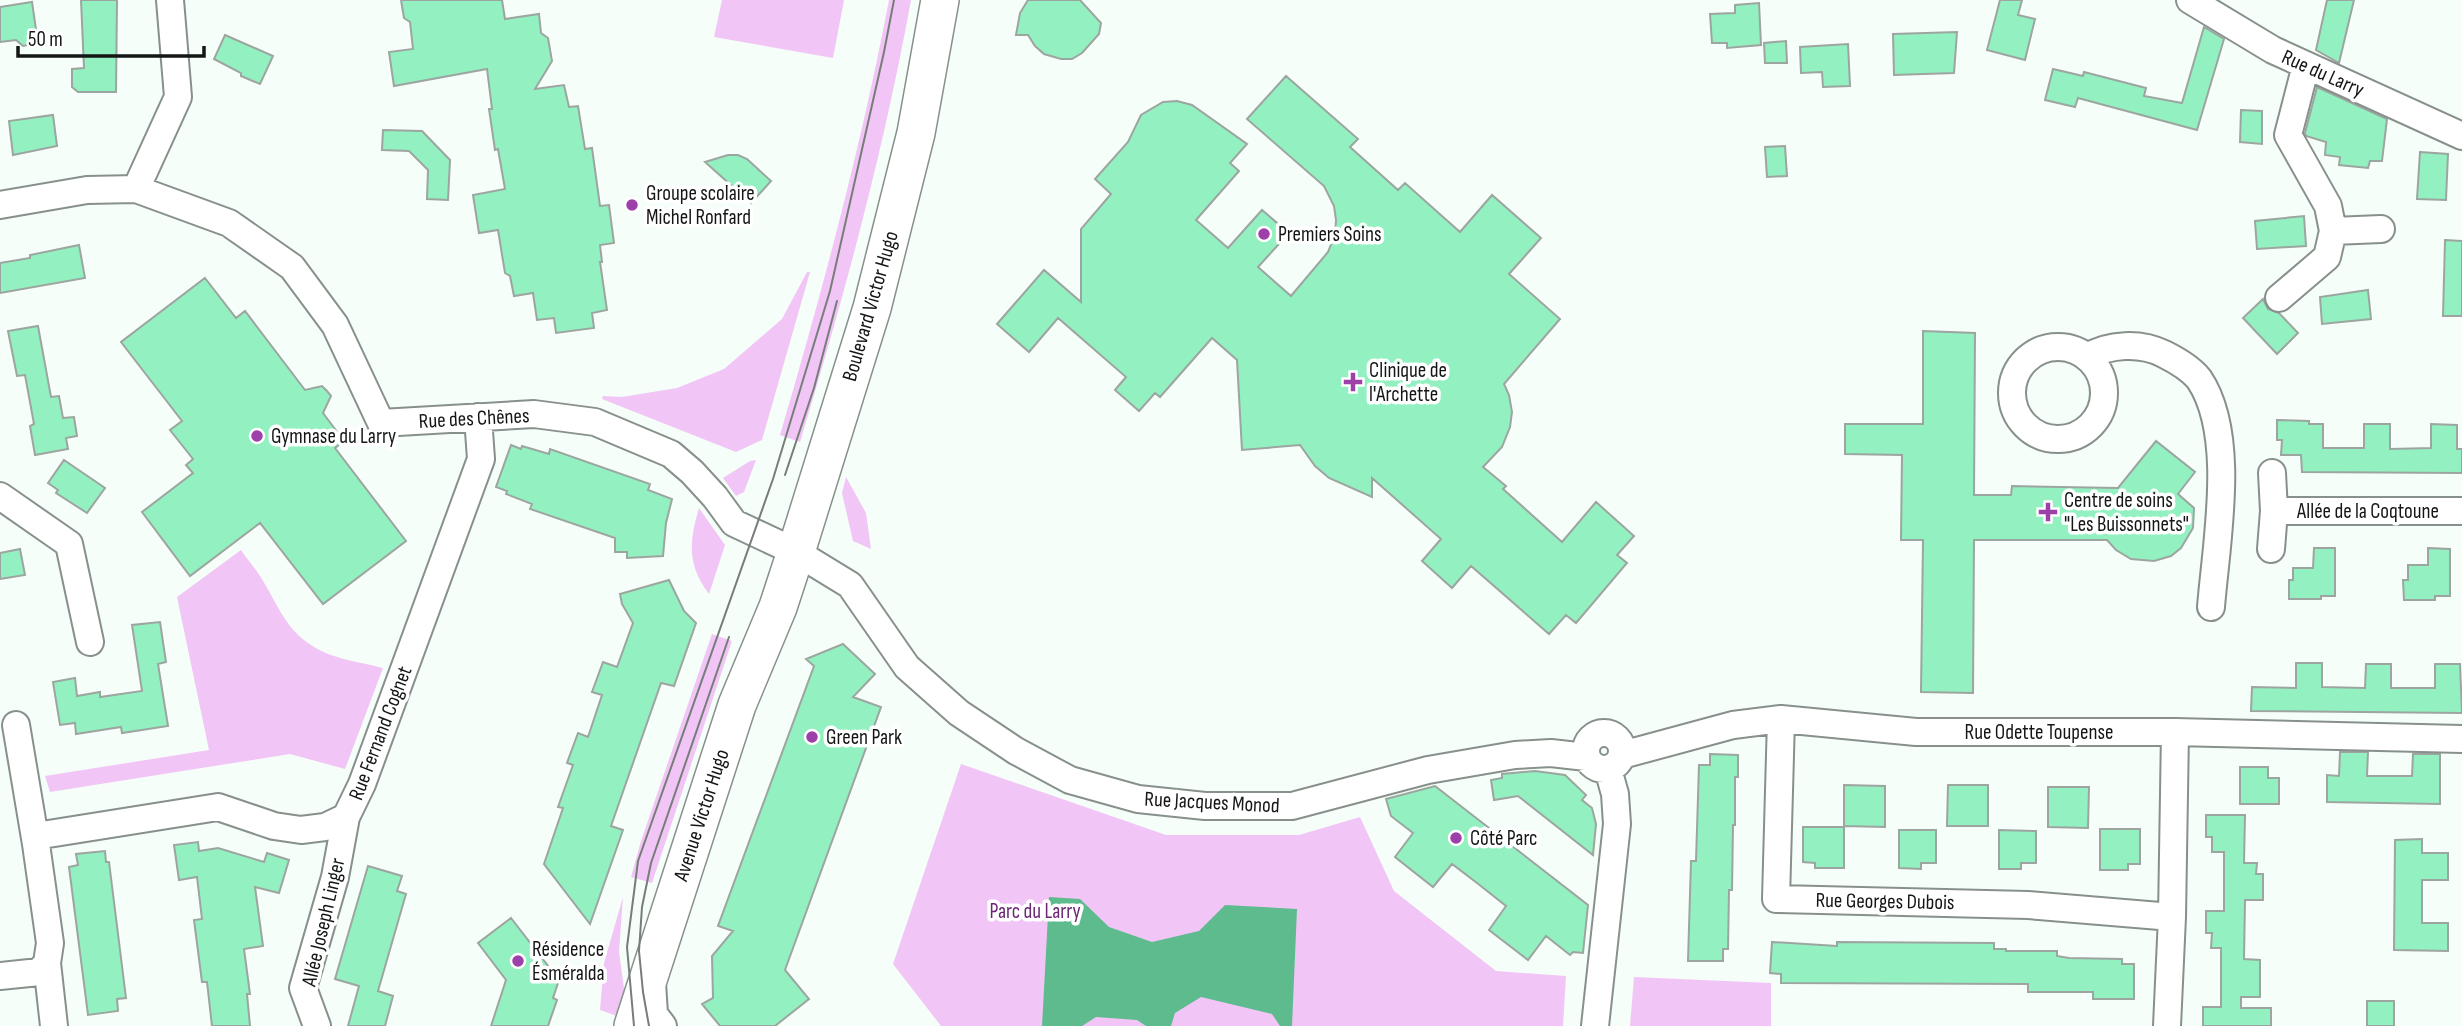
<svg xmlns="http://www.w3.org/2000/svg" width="2462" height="1026" viewBox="0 0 2462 1026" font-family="'Sofia Sans Condensed',sans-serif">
  <rect width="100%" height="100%" fill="#f5fef8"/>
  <path fill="#f2c5f7" d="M 722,0 L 844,0 L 833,58 L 714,37 Z
    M 889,0 L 911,0 C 884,149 844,297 800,442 L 780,435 C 822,292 861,147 889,0 Z
    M 807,272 L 810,272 L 762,440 L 736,452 L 602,399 L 603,396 L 622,397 L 677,388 L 724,369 L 782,319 Z
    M 756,460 L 744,492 L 736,496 L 723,478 L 750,461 Z
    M 846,477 L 866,513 L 871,549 L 853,541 L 842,493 Z
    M 699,508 L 725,545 L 709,594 C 687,565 689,542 699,508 Z
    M 241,550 C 247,559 254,567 260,576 C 276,601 285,629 311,645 C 331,659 360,662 383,668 L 345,769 L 290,754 L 50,792 L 45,776 L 209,750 L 177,597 Z
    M 712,634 L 732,641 L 652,883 L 631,877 L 641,841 Z
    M 961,764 L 1166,835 L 1299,835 L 1360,817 L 1394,891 L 1496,971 L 1566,976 L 1563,1026 L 941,1026 L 893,964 Z
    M 623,897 L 619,952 L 626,1003 L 620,1017 L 600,1010 L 604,963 Z
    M 1634,977 L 1771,983 L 1771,1026 L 1630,1026 Z"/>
  <path fill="#5dbb8e" d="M 1049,897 L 1080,899 L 1109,927 L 1152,942 L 1199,931 L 1225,905 L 1297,909 L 1292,1026 L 1280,1026 L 1272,1014 L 1201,997 L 1175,1013 L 1171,1026 L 1146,1026 L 1137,1020 L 1096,1017 L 1082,1026 L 1042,1026 Z"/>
  <path fill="#93f1c1" stroke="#9da5a0" stroke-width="2" d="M 81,0 L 117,0 L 116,92 L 78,92 L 72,87 L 72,69 L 84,68 Z
    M 401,0 L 502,0 L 505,19 L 539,14 L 541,33 L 548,38 L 552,61 L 535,89 L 564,85 L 569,107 L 578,106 L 585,149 L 592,148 L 600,206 L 609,205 L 614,243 L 600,245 L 602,262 L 600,262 L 607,310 L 592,313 L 594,328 L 556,333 L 554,318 L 537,320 L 533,293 L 514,296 L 510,276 L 505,273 L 498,230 L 479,233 L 473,195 L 505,189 L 498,149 L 495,150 L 489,109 L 492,109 L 487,69 L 394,86 L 389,52 L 413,49 L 410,22 L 404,18 Z
    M 1028,0 L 1080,0 L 1101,23 L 1099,34 L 1082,53 L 1072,59 L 1061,59 L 1044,54 L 1035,46 L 1028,35 L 1016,35 L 1020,13 Z
    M 2000,0 L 2022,0 L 2018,15 L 2035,19 L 2025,60 L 1987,50 Z
    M 2327,0 L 2354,0 L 2339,63 L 2316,50 Z
    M 32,2 L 38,43 L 23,46 L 16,40 L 0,42 L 0,7 Z
    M 1759,3 L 1761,45 L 1727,48 L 1727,43 L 1712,43 L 1710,14 L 1735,13 L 1735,5 Z
    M 2204,27 L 2224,39 L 2197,130 L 2078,98 L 2075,107 L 2045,100 L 2053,69 L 2083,76 L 2084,72 L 2146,88 L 2144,96 L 2182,103 Z
    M 1957,32 L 1954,73 L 1894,75 L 1893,34 Z
    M 225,35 L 273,56 L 260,84 L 241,76 L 241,73 L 214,59 Z
    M 1786,41 L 1787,63 L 1765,63 L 1764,43 Z
    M 1848,44 L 1850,86 L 1823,87 L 1822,72 L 1801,73 L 1800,47 Z
    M 1286,76 L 1358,139 L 1350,147 L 1398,190 L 1405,183 L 1460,232 L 1492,195 L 1541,238 L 1509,274 L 1560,319 L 1504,384 L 1509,395 L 1512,412 L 1510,427 L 1502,447 L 1483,467 L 1506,486 L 1503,489 L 1562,542 L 1596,502 L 1634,536 L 1617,555 L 1627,563 L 1576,623 L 1566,615 L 1549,634 L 1471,566 L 1452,588 L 1422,561 L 1441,539 L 1372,478 L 1372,497 L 1329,478 L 1315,466 L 1300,445 L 1242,450 L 1237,360 L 1212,338 L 1160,397 L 1155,393 L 1139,411 L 1115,390 L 1126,377 L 1058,318 L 1029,352 L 997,324 L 1044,270 L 1081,302 L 1081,229 L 1111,194 L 1095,179 L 1128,142 L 1141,115 L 1163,102 L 1177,101 L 1192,105 L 1247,144 L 1230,163 L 1239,171 L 1196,220 L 1228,248 L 1262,210 L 1289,233 L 1258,267 L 1291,296 L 1328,252 L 1335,234 L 1336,220 L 1334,206 L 1324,186 L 1247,119 Z
    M 2317,87 L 2387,119 L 2382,161 L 2370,161 L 2368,168 L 2339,165 L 2340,157 L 2325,155 L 2326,142 L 2306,136 L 2305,133 Z
    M 2241,110 L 2262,111 L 2262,144 L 2240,142 Z
    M 53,115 L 57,146 L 13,155 L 9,121 Z
    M 383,130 L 422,131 L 450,160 L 448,200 L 427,199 L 428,170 L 409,151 L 382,150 Z
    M 1785,146 L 1787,176 L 1767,177 L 1765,147 Z
    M 2420,152 L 2448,154 L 2446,200 L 2417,199 Z
    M 728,155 L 738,155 L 747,159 L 771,181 L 751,203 L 705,162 Z
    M 2304,216 L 2306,246 L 2257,249 L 2255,221 Z
    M 2445,240 L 2462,241 L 2462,316 L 2443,316 Z
    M 79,245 L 85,278 L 0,293 L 0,263 L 30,258 L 30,255 Z
    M 205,278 L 236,318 L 245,311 L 305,390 L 322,386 L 327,391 L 331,396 L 323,413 L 344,441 L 335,448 L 406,541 L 323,604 L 260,523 L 190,576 L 142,512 L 193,473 L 186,465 L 193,459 L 170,430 L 182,421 L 121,342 Z
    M 2368,290 L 2371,319 L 2322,324 L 2320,297 Z
    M 2263,299 L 2268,309 L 2279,313 L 2298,333 L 2277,354 L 2243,318 Z
    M 38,326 L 51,397 L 59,396 L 63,418 L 74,417 L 77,436 L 66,438 L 68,449 L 35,455 L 30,426 L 34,424 L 25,375 L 17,376 L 8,331 Z
    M 1923,331 L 1975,333 L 1974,495 L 2011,495 L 2012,486 L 2118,488 L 2156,441 L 2195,472 L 2178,494 L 2194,508 L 2193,528 L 2181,548 L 2171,556 L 2154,561 L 2131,559 L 2116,550 L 2107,540 L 1974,540 L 1973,693 L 1921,692 L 1923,540 L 1901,540 L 1902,455 L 1845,454 L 1845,424 L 1923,424 Z
    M 2277,420 L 2309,421 L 2309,424 L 2323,424 L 2323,448 L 2364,448 L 2364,424 L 2390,424 L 2390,449 L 2431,448 L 2431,424 L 2457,425 L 2457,449 L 2462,449 L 2462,473 L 2302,472 L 2301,455 L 2281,455 L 2282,440 L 2277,440 Z
    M 511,445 L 521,449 L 522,446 L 549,454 L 550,449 L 650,484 L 648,490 L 672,499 L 666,523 L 663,556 L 627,558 L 627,552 L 615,552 L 615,538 L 530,509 L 532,504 L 506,494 L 507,491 L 496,487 Z
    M 64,460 L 105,488 L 87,513 L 56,493 L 58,490 L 48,483 Z
    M 2314,548 L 2335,548 L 2335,596 L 2321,596 L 2321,599 L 2289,599 L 2289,580 L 2293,580 L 2293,568 L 2313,568 Z
    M 2428,548 L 2450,549 L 2450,596 L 2435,596 L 2435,600 L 2404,600 L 2403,580 L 2408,580 L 2408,565 L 2428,565 Z
    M 20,549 L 25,575 L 0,579 L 0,553 Z
    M 669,580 L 684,611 L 696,623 L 674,686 L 661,683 L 611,826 L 623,830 L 590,924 L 544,864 L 563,808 L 558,807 L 573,765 L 567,763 L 578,733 L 588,737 L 602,695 L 592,692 L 603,662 L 617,667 L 633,623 L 622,604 L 620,594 Z
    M 160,622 L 166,662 L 158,664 L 168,726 L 122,733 L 121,727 L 76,734 L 75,723 L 60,725 L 53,682 L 75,678 L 77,696 L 100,692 L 100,697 L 142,691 L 132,625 Z
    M 843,644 L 875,674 L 853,697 L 881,707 L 785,970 L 809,999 L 775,1026 L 720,1026 L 702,1004 L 713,998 L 712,956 L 733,931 L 718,926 L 814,666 L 806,659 Z
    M 2296,663 L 2322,663 L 2322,687 L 2365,688 L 2366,664 L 2391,664 L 2391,688 L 2435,688 L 2435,664 L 2460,664 L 2462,713 L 2251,711 L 2252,687 L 2296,688 Z
    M 2340,752 L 2368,752 L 2367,776 L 2412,776 L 2413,754 L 2440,754 L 2440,804 L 2327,802 L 2327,775 L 2339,776 Z
    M 1710,754 L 1738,755 L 1738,777 L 1735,777 L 1735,825 L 1733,825 L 1732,890 L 1729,890 L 1728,949 L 1723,949 L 1723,961 L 1688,961 L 1691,861 L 1696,861 L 1699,765 L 1710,765 Z
    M 2240,767 L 2268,767 L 2268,778 L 2279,778 L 2279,804 L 2240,804 Z
    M 1535,771 L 1565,775 L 1586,795 L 1582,800 L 1592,808 L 1596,824 L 1593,855 L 1518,796 L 1494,800 L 1491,780 L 1502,778 L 1502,774 Z
    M 1844,785 L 1885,786 L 1885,827 L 1844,826 Z
    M 1948,785 L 1988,785 L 1988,826 L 1947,826 Z
    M 1435,786 L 1588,905 L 1583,953 L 1573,952 L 1570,955 L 1546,936 L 1528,960 L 1489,930 L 1506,906 L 1477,883 L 1452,864 L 1433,887 L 1395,857 L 1413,833 L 1391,816 L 1386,799 Z
    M 2048,787 L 2089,787 L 2088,828 L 2048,827 Z
    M 2206,815 L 2245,815 L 2244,863 L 2257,863 L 2256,874 L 2263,874 L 2263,900 L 2245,900 L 2244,959 L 2260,960 L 2260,997 L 2241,997 L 2241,1008 L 2271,1008 L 2271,1026 L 2203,1026 L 2203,1007 L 2221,1007 L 2221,948 L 2211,948 L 2212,933 L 2206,933 L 2206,911 L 2224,911 L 2224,852 L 2212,852 L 2212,837 L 2206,837 Z
    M 1803,827 L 1844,827 L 1844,868 L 1815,868 L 1815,863 L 1803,862 Z
    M 2100,829 L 2140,829 L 2140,864 L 2128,864 L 2128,870 L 2100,870 Z
    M 1899,830 L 1936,830 L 1936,863 L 1921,863 L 1921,869 L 1899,868 Z
    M 1999,830 L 2036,831 L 2036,863 L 2021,863 L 2021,869 L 1999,869 Z
    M 2422,839 L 2422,853 L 2448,853 L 2448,880 L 2422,880 L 2422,923 L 2448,923 L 2448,951 L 2394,950 L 2395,840 Z
    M 198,842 L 199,851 L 218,848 L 264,862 L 267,853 L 289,860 L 279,893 L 255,887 L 263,946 L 244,949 L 250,994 L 247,994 L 250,1026 L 212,1026 L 207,982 L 202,982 L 194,920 L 202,919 L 197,877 L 179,880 L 174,845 Z
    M 105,851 L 106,862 L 109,862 L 126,998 L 117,999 L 118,1011 L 88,1015 L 69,867 L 78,865 L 76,854 Z
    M 368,866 L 402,876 L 397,891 L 406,894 L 378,991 L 393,996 L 385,1026 L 348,1026 L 359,986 L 335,979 Z
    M 511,918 L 559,980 L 553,998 L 557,1000 L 548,1026 L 491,1026 L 506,980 L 478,943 Z
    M 1772,942 L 1837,946 L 1837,942 L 1994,943 L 1994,949 L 2006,949 L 2006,951 L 2057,951 L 2057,956 L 2069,958 L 2122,959 L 2122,964 L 2134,964 L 2134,999 L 2093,999 L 2093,992 L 2028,992 L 2028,984 L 1781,983 L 1781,974 L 1770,973 Z
    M 2367,1001 L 2394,1001 L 2394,1026 L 2367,1026 Z"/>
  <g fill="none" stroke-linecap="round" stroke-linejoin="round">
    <g stroke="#88908b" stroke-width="30">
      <path id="street" d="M 2190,0 L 2273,50 L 2462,136
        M 136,189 L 229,223 L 292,267 L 335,325 L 381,423 L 534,414 L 595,422 L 671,454 L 692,472 L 715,497 L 734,523 L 796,552 L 850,585 L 907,667 L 959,713 L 1016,751 L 1070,780 L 1138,799 L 1205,806 L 1292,806 L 1428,770 L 1515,755 L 1551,753 L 1586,757
        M 0,205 L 87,190 L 136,189 L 178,97 L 170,0
        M 2333,231 L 2381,229
        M 2279,298 L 2327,257 L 2333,231 L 2328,206 L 2288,135 L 2306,65
        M2012 393a46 46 0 1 1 92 0a46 46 0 1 1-92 0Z
        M 2087,357 C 2109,344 2140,342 2164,354 C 2176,360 2191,369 2199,379 C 2237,435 2216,543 2211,607
        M 0,496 L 69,544 L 90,642
        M 2274,511 L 2462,511
        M 2271,549 L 2274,511 L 2272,473
        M 1781,719 L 1776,899 L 2028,905 L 2172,917 L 2175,732
        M 16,725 L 36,844
        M1586 751a18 18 0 1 1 36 0a18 18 0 1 1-36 0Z
        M 1622,755 L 1733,725 L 1781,719 L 1916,732 L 2175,732 L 2462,739
        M 47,963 L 54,1026
        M 0,976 L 39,972 L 47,963 L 50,943 L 36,844 L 42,835 L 218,807 L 274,826 L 301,830 L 325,827 L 346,817 L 362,784 L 481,459 L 478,417
        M 652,983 L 654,1014 L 663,1026
        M 317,1026 L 303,988 L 335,877 L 346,817
        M 1595,1026 L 1617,824 L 1615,794 L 1608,769
        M 2167,1026 L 2172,917"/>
    </g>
    <g stroke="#88908b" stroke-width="40">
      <path id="secondary" d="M 633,1026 L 737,705 L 778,607 L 796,552 L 872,308 L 916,133 L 940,0"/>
    </g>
    <use href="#street" stroke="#fff" stroke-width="26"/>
    <use href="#secondary" stroke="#fff" stroke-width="37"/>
    <path stroke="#777d79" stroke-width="2" d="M 785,475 L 814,388 L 837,301
      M 634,1026 L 627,947 L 638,861 L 773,479 L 830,291 L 884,52 L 894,0
      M 649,1026 L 643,992 L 639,951 L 642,907 L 651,863 L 729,637"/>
  </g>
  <g fill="#9d40a9" stroke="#fff" stroke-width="2.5">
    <circle cx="632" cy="205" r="7"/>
    <circle cx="1264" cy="234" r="7"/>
    <path d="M1349.5 371.5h7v7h7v7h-7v7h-7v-7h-7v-7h7z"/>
    <circle cx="257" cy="436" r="7"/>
    <path d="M2044.5 501.5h7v7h7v7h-7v7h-7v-7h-7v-7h7z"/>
    <circle cx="812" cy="737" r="7"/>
    <circle cx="1456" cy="838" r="7"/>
    <circle cx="518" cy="961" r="7"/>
  </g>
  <g text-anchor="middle" stroke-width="7" stroke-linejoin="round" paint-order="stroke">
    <g font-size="21" fill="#131614" stroke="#fff">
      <text transform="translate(2323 73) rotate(24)" y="7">Rue du Larry</text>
      <text transform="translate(870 306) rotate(-74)" y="7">Boulevard Victor Hugo</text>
      <text transform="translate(474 418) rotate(-3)" y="7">Rue des Chênes</text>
      <text x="2368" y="518">Allée de la Coqtoune</text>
      <text x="2039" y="739">Rue Odette Toupense</text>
      <text transform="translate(380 733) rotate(-69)" y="7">Rue Fernand Cognet</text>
      <text transform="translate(1212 802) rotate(3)" y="7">Rue Jacques Monod</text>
      <text transform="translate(701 815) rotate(-72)" y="7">Avenue Victor Hugo</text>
      <text transform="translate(1885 901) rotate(1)" y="7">Rue Georges Dubois</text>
      <text transform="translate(323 922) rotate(-77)" y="7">Allée Joseph Linger</text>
    </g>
    <g font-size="21" fill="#131614" stroke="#fff" text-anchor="start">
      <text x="646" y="200">Groupe scolaire<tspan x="646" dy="24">Michel Ronfard</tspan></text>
      <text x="1278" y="241">Premiers Soins</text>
      <text x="1369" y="377">Clinique de<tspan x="1369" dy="24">l'Archette</tspan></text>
      <text x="271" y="443">Gymnase du Larry</text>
      <text x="2064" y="507">Centre de soins<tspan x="2064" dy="24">"Les Buissonnets"</tspan></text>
      <text x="826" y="744">Green Park</text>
      <text x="1470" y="845">Côté Parc</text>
      <text x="532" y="956">Résidence<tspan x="532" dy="24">Ésméralda</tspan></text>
    </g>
    <g font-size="21" fill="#6c2675" stroke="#fff">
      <text x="1035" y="918">Parc du Larry</text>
    </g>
  </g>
  <path d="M18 46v10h186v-10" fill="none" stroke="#131614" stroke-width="3.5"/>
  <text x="28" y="46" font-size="21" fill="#131614" stroke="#ffffff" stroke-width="5" paint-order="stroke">50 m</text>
</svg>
